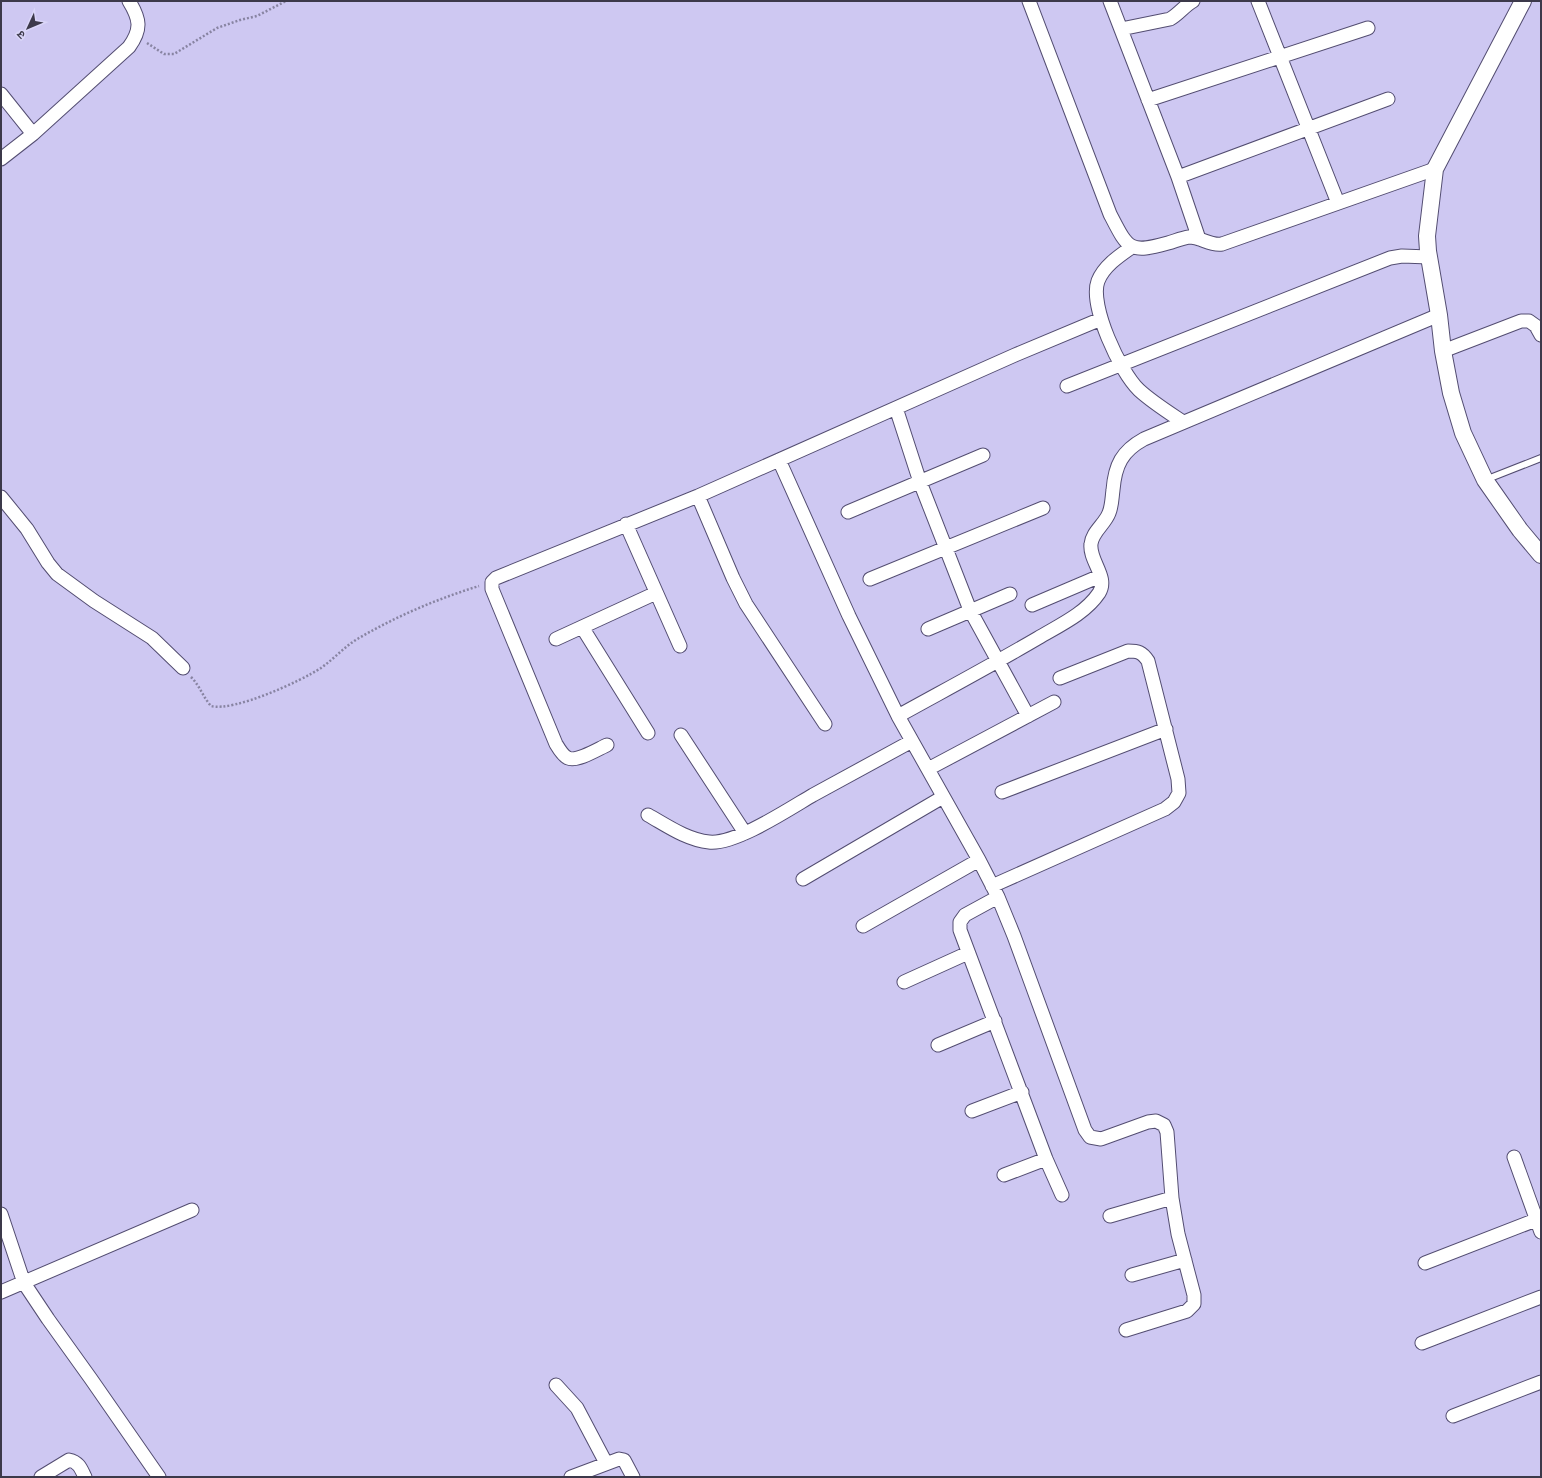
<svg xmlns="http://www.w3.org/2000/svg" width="1542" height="1478" viewBox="0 0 1542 1478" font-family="'Playfair Display','Noto Sans Devanagari',serif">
  <rect width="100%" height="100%" fill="#cec8f2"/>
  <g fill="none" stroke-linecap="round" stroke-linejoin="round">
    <g stroke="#534d71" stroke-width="8">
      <path id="service" d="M 1485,480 L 1541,458"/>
    </g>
    <g stroke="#534d71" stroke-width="15">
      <path id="minor" d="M 1029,1 L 1110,214 C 1128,249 1129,254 1168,243 C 1175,241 1182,238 1189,237 C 1201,237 1210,246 1222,244 L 1435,169
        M 1110,1 L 1178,177 L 1199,239
        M 1258,1 L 1338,203
        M 1121,29 L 1170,19 C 1179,14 1184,6 1193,1
        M 1,94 L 33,134
        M 1148,100 L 1368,28
        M 1,159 L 33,134 L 129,47 C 142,29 140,19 129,1
        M 1178,177 L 1388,99
        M 1132,247 C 1119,256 1104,266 1098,281 C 1089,305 1120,372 1139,390 C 1152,402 1168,412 1183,422
        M 1443,351 L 1521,321 L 1529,321 L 1536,326 L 1541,335
        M 1067,386 L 1390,258 L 1402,256 L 1429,257
        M 896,408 L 920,482 L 970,610 L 1028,716
        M 779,460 L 849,616 L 898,716 L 979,860 L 998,897 L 1014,936 L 1085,1130 L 1090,1137 L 1101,1139 L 1148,1122 L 1156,1121 L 1164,1125 L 1167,1132 L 1172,1198 L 1178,1234 L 1194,1295 L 1194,1304 L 1187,1311 L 1126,1330
        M 698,496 L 733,578 L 746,604 L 825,724
        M 1,497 L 27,529 L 48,563 L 57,574 L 94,601 L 152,638 L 183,668
        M 848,512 L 983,455
        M 626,524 L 680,646
        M 870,579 L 1043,508
        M 1032,605 L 1100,576
        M 582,627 L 648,733
        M 928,629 L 1010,594
        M 556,639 L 656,593
        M 898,716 C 945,690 992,665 1038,638 C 1058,626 1085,614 1099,593 C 1109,577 1089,561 1091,544 C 1092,532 1105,524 1109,513 C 1112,506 1112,497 1113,490 C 1115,465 1122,451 1144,439 L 1439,315
        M 681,735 L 745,833
        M 607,745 C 598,749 577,762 568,758 C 563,756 559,749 556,744 L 492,589 L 492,582 L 496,578 L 698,496 L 1015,355 L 1101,319
        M 928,769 L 1054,702
        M 1002,792 L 1166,729
        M 648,815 C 666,825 687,840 709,842 C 735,845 789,809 813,795 C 846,777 879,759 912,741
        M 803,879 L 943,797
        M 992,886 L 1165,809 L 1174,802 L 1179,793 L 1178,779 L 1148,661 C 1142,652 1138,651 1128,651 L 1060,678
        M 998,897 L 965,915 L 960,922 L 960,930 L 1046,1159 L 1062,1195
        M 863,926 L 979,860
        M 904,982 L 968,953
        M 938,1045 L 995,1021
        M 972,1111 L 1022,1092
        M 1514,1157 L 1541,1232
        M 1004,1175 L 1046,1159
        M 1,1214 L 24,1283 L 48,1319 L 91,1379 L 159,1477
        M 1110,1216 L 1172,1198
        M 1425,1263 L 1541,1218
        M 1132,1275 L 1185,1260
        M 1,1292 L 192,1210
        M 1422,1343 L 1541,1297
        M 556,1385 L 577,1408 L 606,1463
        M 1453,1416 L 1541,1382
        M 41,1477 L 69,1460 C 79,1462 81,1469 85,1477
        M 571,1477 L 619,1459 L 624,1460 L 633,1477"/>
    </g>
    <g stroke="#534d71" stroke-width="18">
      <path id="tertiary" d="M 1523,1 L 1435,169 L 1427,236 L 1428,251 L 1439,315 L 1443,351 L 1451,393 L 1463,433 L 1485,480 L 1520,530 L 1541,555"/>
    </g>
    <path stroke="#8884a2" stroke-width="2.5" stroke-dasharray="2 2" stroke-linecap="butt" d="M 147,43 L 164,54 L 174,54 L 217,28 L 240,20 L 257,16 L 286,1
      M 191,677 C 200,686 203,697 211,706 C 234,712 301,681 321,668 C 335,658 345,646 359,638 C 397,616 437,599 479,586"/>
    <use href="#service" stroke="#fff" stroke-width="6"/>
    <use href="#minor" stroke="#fff" stroke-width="13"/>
    <use href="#tertiary" stroke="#fff" stroke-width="16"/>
  </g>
  <rect width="1542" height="1478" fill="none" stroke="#3c394a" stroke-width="4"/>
  <g transform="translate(28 28) rotate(226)" stroke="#dad6f8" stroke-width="3" paint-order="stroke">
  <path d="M0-3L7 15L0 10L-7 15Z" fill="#3c394a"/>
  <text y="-6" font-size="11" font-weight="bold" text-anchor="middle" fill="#3c394a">उ</text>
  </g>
</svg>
